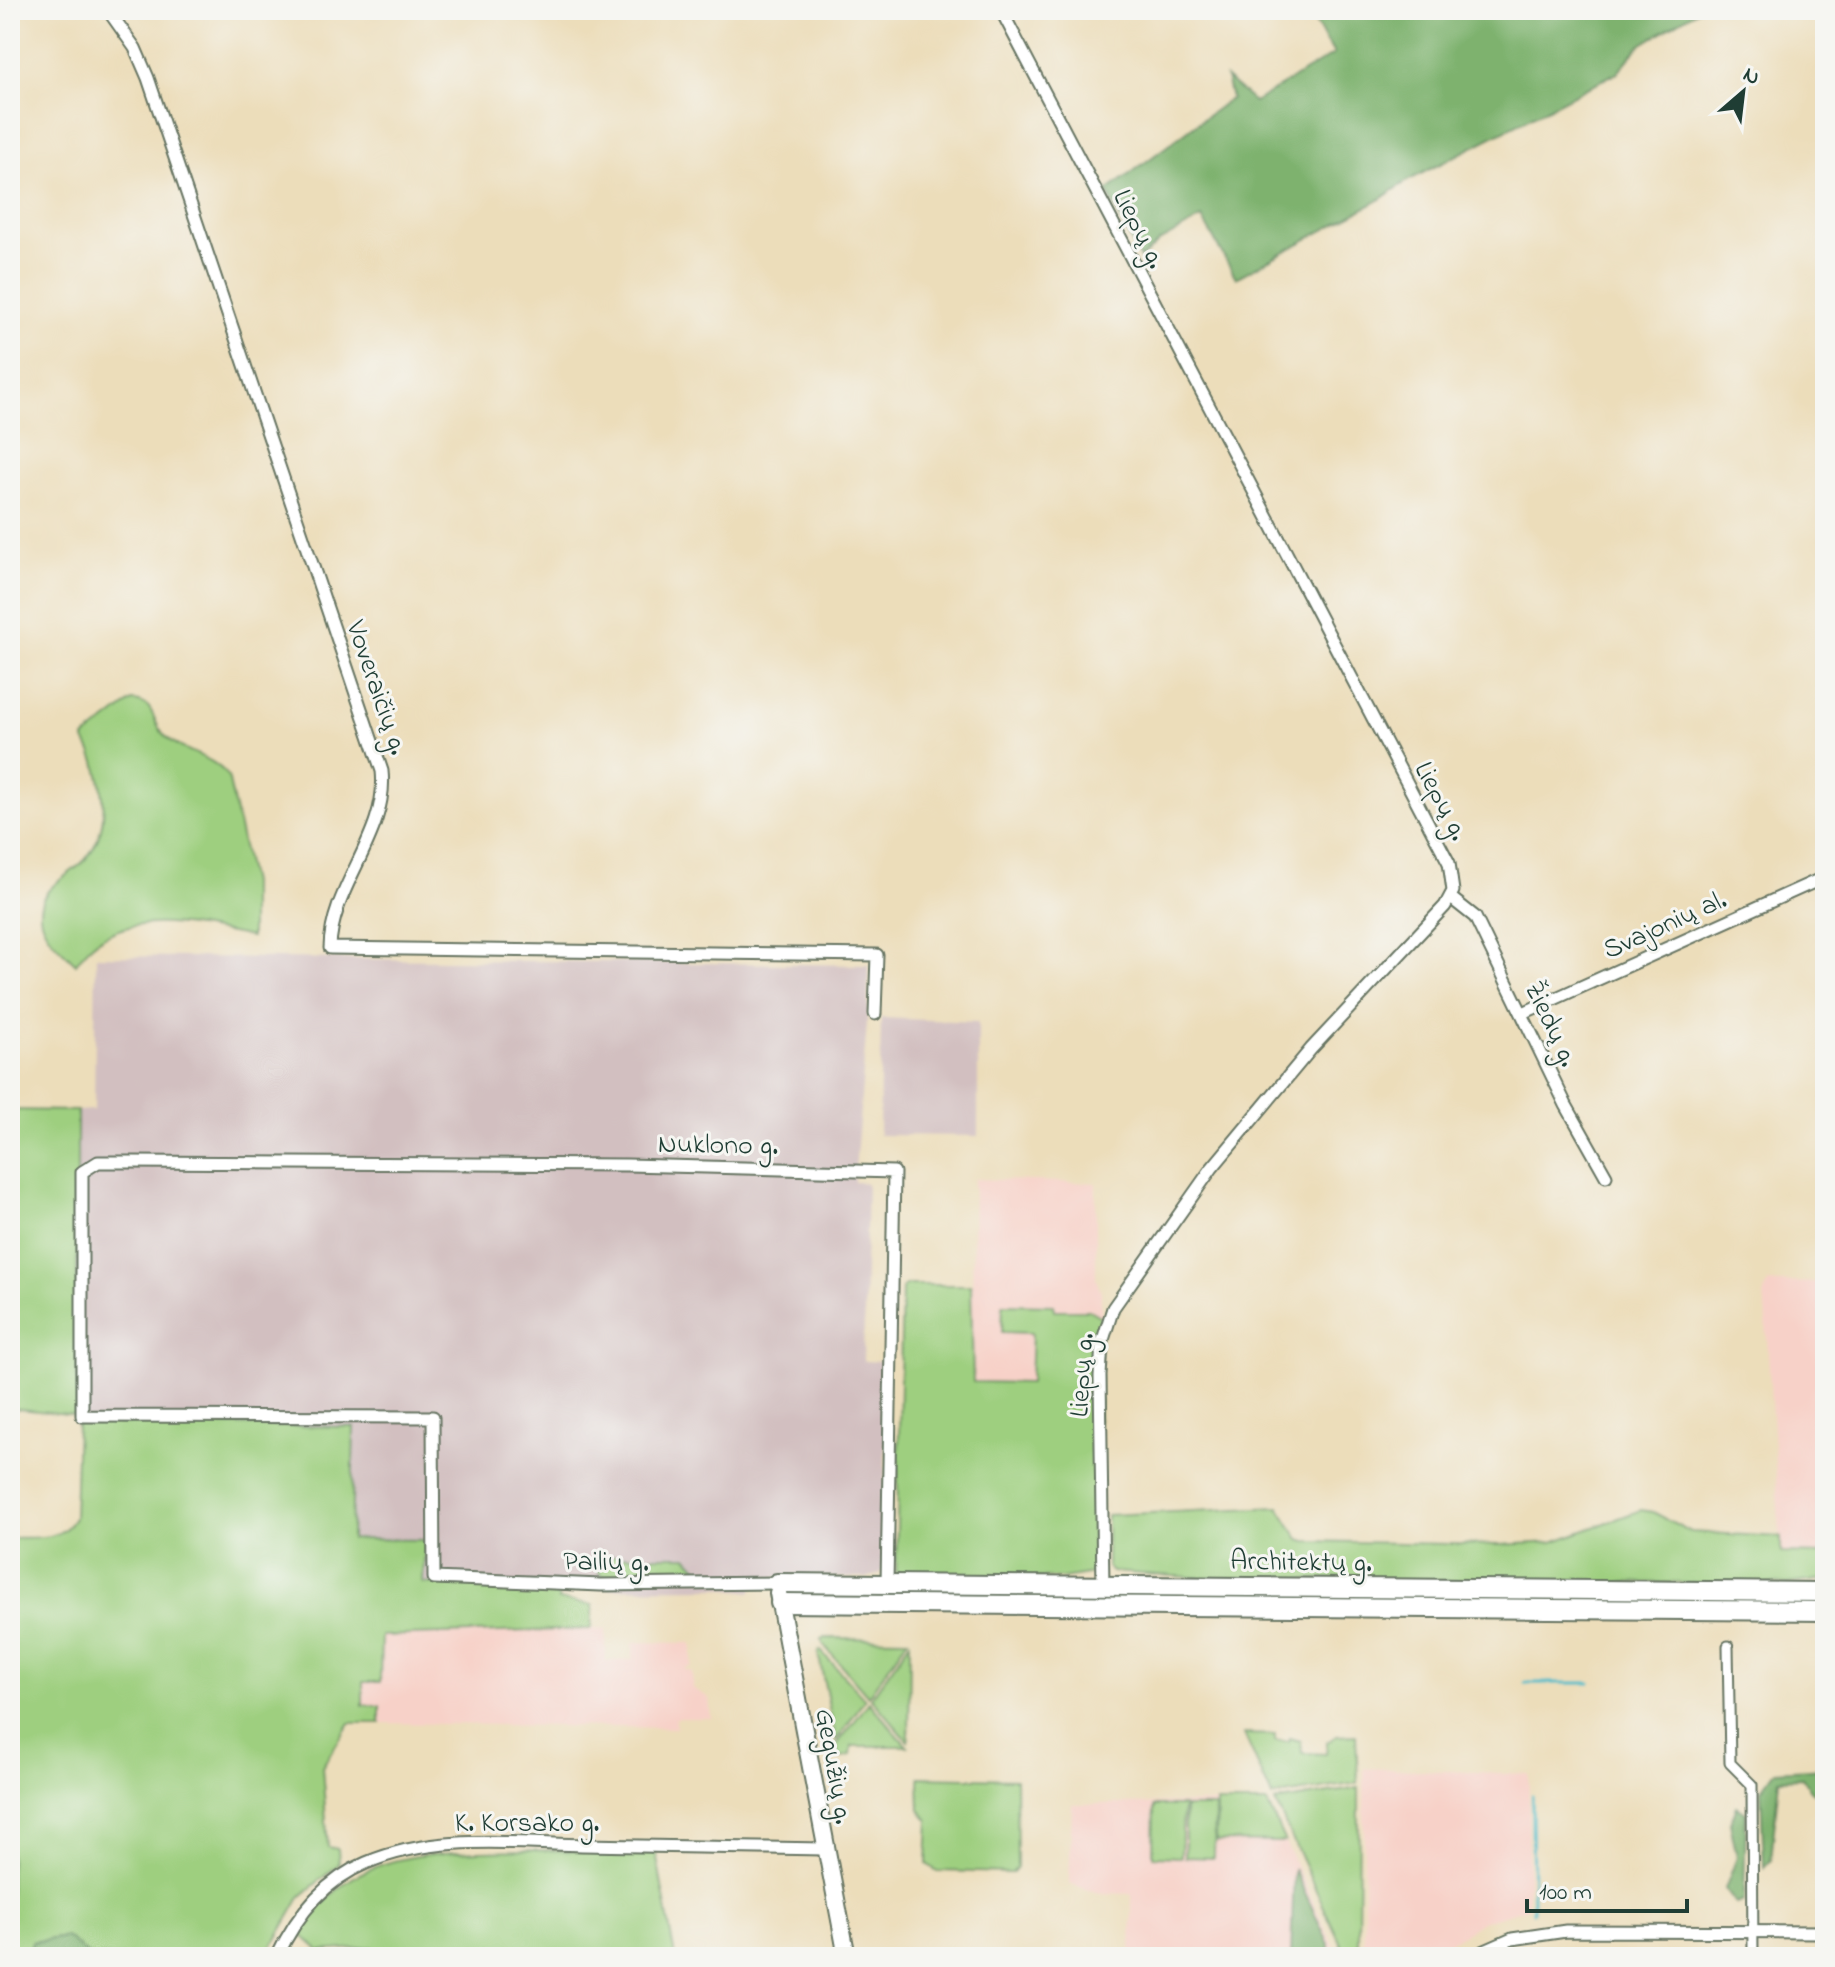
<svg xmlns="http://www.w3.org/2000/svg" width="1835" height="1967" viewBox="0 0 1835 1967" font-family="'Indie Flower',sans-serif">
  <rect width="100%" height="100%" fill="#f6f6f2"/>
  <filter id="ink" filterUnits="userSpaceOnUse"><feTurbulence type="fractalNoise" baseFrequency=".0125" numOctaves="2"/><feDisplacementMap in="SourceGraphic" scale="16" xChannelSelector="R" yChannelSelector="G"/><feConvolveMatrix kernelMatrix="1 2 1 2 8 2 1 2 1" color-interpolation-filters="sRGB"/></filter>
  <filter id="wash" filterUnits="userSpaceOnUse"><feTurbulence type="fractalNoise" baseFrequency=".006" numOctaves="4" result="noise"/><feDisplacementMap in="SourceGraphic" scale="32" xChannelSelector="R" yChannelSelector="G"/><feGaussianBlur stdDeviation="1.8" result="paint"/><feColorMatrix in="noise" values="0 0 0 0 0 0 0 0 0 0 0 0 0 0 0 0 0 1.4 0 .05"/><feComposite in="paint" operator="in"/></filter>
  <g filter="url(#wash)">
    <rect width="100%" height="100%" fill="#ecddba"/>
    <path fill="#f7d1c8" d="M 974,1179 L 1096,1183 L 1096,1279 L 1101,1292 L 1101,1317 L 1089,1310 L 1054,1310 L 1054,1305 L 1032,1333 L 1030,1384 L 973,1382 L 971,1376 Z
      M 1825,1282 L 1825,1554 L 1781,1553 L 1764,1292 L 1769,1283 Z
      M 591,1629 L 606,1629 L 606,1661 L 633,1660 L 633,1642 L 692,1643 L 692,1666 L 684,1669 L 692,1672 L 693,1688 L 709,1698 L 711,1718 L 676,1718 L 676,1728 L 380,1723 L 380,1706 L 363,1705 L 363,1682 L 380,1682 L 381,1636 Z
      M 1364,1768 L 1529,1774 L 1528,1908 L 1484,1921 L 1425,1957 L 1364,1957 Z
      M 1267,1803 L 1339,1957 L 1131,1957 L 1132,1894 L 1096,1893 L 1069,1883 L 1072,1804 Z"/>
    <path fill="#d2bfc0" d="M 96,956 L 868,965 L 868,1011 L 854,1182 L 867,1183 L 863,1361 L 886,1362 L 884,1567 L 881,1573 L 867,1578 L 754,1577 L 752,1592 L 720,1588 L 558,1589 L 423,1583 L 425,1540 L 350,1539 L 245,1427 L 77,1423 L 77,1111 L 94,1110 Z
      M 881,1018 L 978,1022 L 978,1136 L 879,1135 Z"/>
    <path fill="#9ecf7f" stroke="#5e865a" stroke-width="2" d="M 132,701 C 157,702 150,720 164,735 C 182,753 211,754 228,776 L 251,883 L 251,937 C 194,926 112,904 76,964 C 62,950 42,935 40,915 C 38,887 69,877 85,860 C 115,824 104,774 84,738 Z
      M 10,1110 L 77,1111 L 77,1415 L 10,1408 Z
      M 905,1285 L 971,1285 L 973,1382 L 1030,1383 L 1032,1333 L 1002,1332 L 1003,1304 L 1054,1305 L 1055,1310 L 1089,1310 L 1101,1317 L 1096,1493 L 1099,1567 L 1093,1573 L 1063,1578 L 902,1576 L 896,1573 L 902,1289 Z
      M 77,1423 L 354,1427 L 351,1539 L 425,1540 L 423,1583 L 558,1589 L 559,1600 L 593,1605 L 591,1629 L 381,1636 L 380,1682 L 363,1682 L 363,1705 L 380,1706 L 380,1723 L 350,1723 L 322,1767 L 328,1847 L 338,1849 L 339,1864 L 301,1896 L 266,1957 L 91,1957 L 66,1937 L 32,1942 L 29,1957 L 10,1957 L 10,1538 C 35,1537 61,1542 74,1518 Z
      M 1279,1507 L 1299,1539 L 1306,1541 L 1500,1545 L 1553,1542 L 1641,1510 L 1653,1512 L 1691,1532 L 1781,1537 L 1781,1553 L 1825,1554 L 1825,1579 L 1789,1584 L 1219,1579 L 1112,1572 L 1107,1567 L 1107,1515 Z
      M 604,1556 L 687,1556 L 703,1574 L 701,1577 L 601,1576 L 594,1560 Z
      M 804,1589 L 1277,1595 L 1277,1597 L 805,1595 Z
      M 1290,1595 L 1825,1599 L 1825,1603 L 1293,1598 Z
      M 826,1638 L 908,1639 L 868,1696 L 823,1644 L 822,1639 Z
      M 910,1642 L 909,1736 L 908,1741 L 871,1698 Z
      M 820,1650 L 865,1699 L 836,1741 L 818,1652 Z
      M 869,1702 L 907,1746 L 852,1746 L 851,1755 L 839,1758 L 836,1746 Z
      M 1244,1734 L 1275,1735 L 1275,1741 L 1288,1741 L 1289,1738 L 1301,1741 L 1302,1753 L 1326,1754 L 1327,1742 L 1337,1736 L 1356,1735 L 1358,1783 L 1272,1797 Z
      M 919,1777 L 1016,1779 L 1017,1867 L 1012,1873 L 937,1871 L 927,1864 L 929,1820 L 920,1810 Z
      M 1359,1788 L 1358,1957 L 1347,1957 L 1275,1802 Z
      M 1217,1803 L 1267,1803 L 1285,1842 L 1216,1841 Z
      M 1154,1806 L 1183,1806 L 1181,1857 L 1153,1856 Z
      M 1185,1807 L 1215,1807 L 1214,1858 L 1185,1857 Z
      M 541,1850 L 656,1853 L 675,1957 L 389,1957 L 372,1947 L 320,1951 L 298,1932 C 315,1913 330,1893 351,1879 C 400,1847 484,1851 541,1850 Z"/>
    <path fill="#7eb26e" stroke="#4e7851" stroke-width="2" d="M 1308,10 L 1381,10 L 1385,16 L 1441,10 L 1698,10 L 1639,46 L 1618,72 L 1409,180 L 1376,202 L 1236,278 L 1202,218 L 1159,242 L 1140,259 L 1107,191 L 1231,98 L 1226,78 L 1254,102 L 1334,54 Z
      M 1825,1768 L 1825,1793 L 1813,1793 L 1802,1778 L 1779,1779 L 1771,1860 L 1764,1868 L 1761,1790 L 1775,1771 Z
      M 1737,1806 L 1746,1812 L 1744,1901 L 1736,1904 L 1725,1889 L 1737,1857 L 1730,1823 Z
      M 1294,1869 L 1329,1944 L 1329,1957 L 1291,1957 Z
      M 66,1937 L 91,1957 L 29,1957 L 32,1942 Z"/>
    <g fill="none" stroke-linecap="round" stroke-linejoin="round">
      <path stroke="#4fbcca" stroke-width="3" d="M 1525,1683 L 1590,1683
        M 1532,1796 L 1533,1912"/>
    </g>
  </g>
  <g filter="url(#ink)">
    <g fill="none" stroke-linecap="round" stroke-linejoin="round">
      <g stroke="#677563" stroke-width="13">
        <path id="pedestrian" d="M 1728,1646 L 1730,1763 L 1752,1785 L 1753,1957"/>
      </g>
      <g stroke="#677563" stroke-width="15">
        <path id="minor" d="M 108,10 L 135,48 L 148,78 L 382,771 C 389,834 331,886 330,948 L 877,955 L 875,1014
          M 1001,10 L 1449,863 L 1453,891 L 1445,906 L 1311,1049 L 1212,1168 L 1113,1308 L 1102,1343 L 1100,1376 L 1103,1586
          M 1451,898 L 1475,917 L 1566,1105 L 1606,1176
          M 1523,1013 L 1825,877
          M 777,1583 L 601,1585 L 434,1578 L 433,1417 L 82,1416 L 82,1172 L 98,1162 L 129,1162 L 628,1165 L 894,1172 L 887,1583
          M 277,1957 C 296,1916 323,1881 366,1863 C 433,1834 511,1843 582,1845 C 662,1846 743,1847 824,1849
          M 1471,1957 L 1512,1939 L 1566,1931 L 1825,1932"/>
      </g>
      <g stroke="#677563" stroke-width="20">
        <path id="secondary" d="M 778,1593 L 847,1957"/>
      </g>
      <g stroke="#677563" stroke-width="22">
        <path id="primary" d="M 777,1583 L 1825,1592
          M 780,1603 L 1825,1611"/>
      </g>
      <use href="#pedestrian" stroke="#fff" stroke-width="9"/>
      <use href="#minor" stroke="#fff" stroke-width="11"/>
      <use href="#secondary" stroke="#fff" stroke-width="16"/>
      <use href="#primary" stroke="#fff" stroke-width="18"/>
    </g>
  </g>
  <g text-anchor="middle" stroke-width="6" stroke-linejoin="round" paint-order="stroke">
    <g font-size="28" fill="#1f3d34" stroke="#f6f6f2">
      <text transform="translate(1141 228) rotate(63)" y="10">Liepų g.</text>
      <text transform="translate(379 687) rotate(71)" y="10">Voveraičių g.</text>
      <text transform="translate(1443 800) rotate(62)" y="10">Liepų g.</text>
      <text transform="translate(1664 923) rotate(-24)" y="10">Svajonių al.</text>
      <text transform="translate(1553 1023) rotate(65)" y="10">Žiedų g.</text>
      <text transform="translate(718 1143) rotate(1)" y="10">Nuklono g.</text>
      <text transform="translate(1080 1375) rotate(-86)" y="10">Liepų g.</text>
      <text transform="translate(606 1560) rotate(1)" y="10">Pailių g.</text>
      <text transform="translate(1301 1560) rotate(1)" y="10">Architektų g.</text>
      <text transform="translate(836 1766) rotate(80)" y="10">Gegužių g.</text>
      <text x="527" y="1831">K. Korsako g.</text>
    </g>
  </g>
  <rect width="1835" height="1967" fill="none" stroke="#f6f6f2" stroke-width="40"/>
  <g transform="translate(1743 92) rotate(28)" stroke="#f6f6f2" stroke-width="6" paint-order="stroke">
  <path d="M0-6L14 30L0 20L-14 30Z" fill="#1f3d34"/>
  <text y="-12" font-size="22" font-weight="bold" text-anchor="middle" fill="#1f3d34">N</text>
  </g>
  <path d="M1527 1899v12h160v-12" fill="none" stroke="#1f3d34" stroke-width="4"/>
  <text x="1539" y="1899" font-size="24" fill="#1f3d34" stroke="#f6f6f2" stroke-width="6" paint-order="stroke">100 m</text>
</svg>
